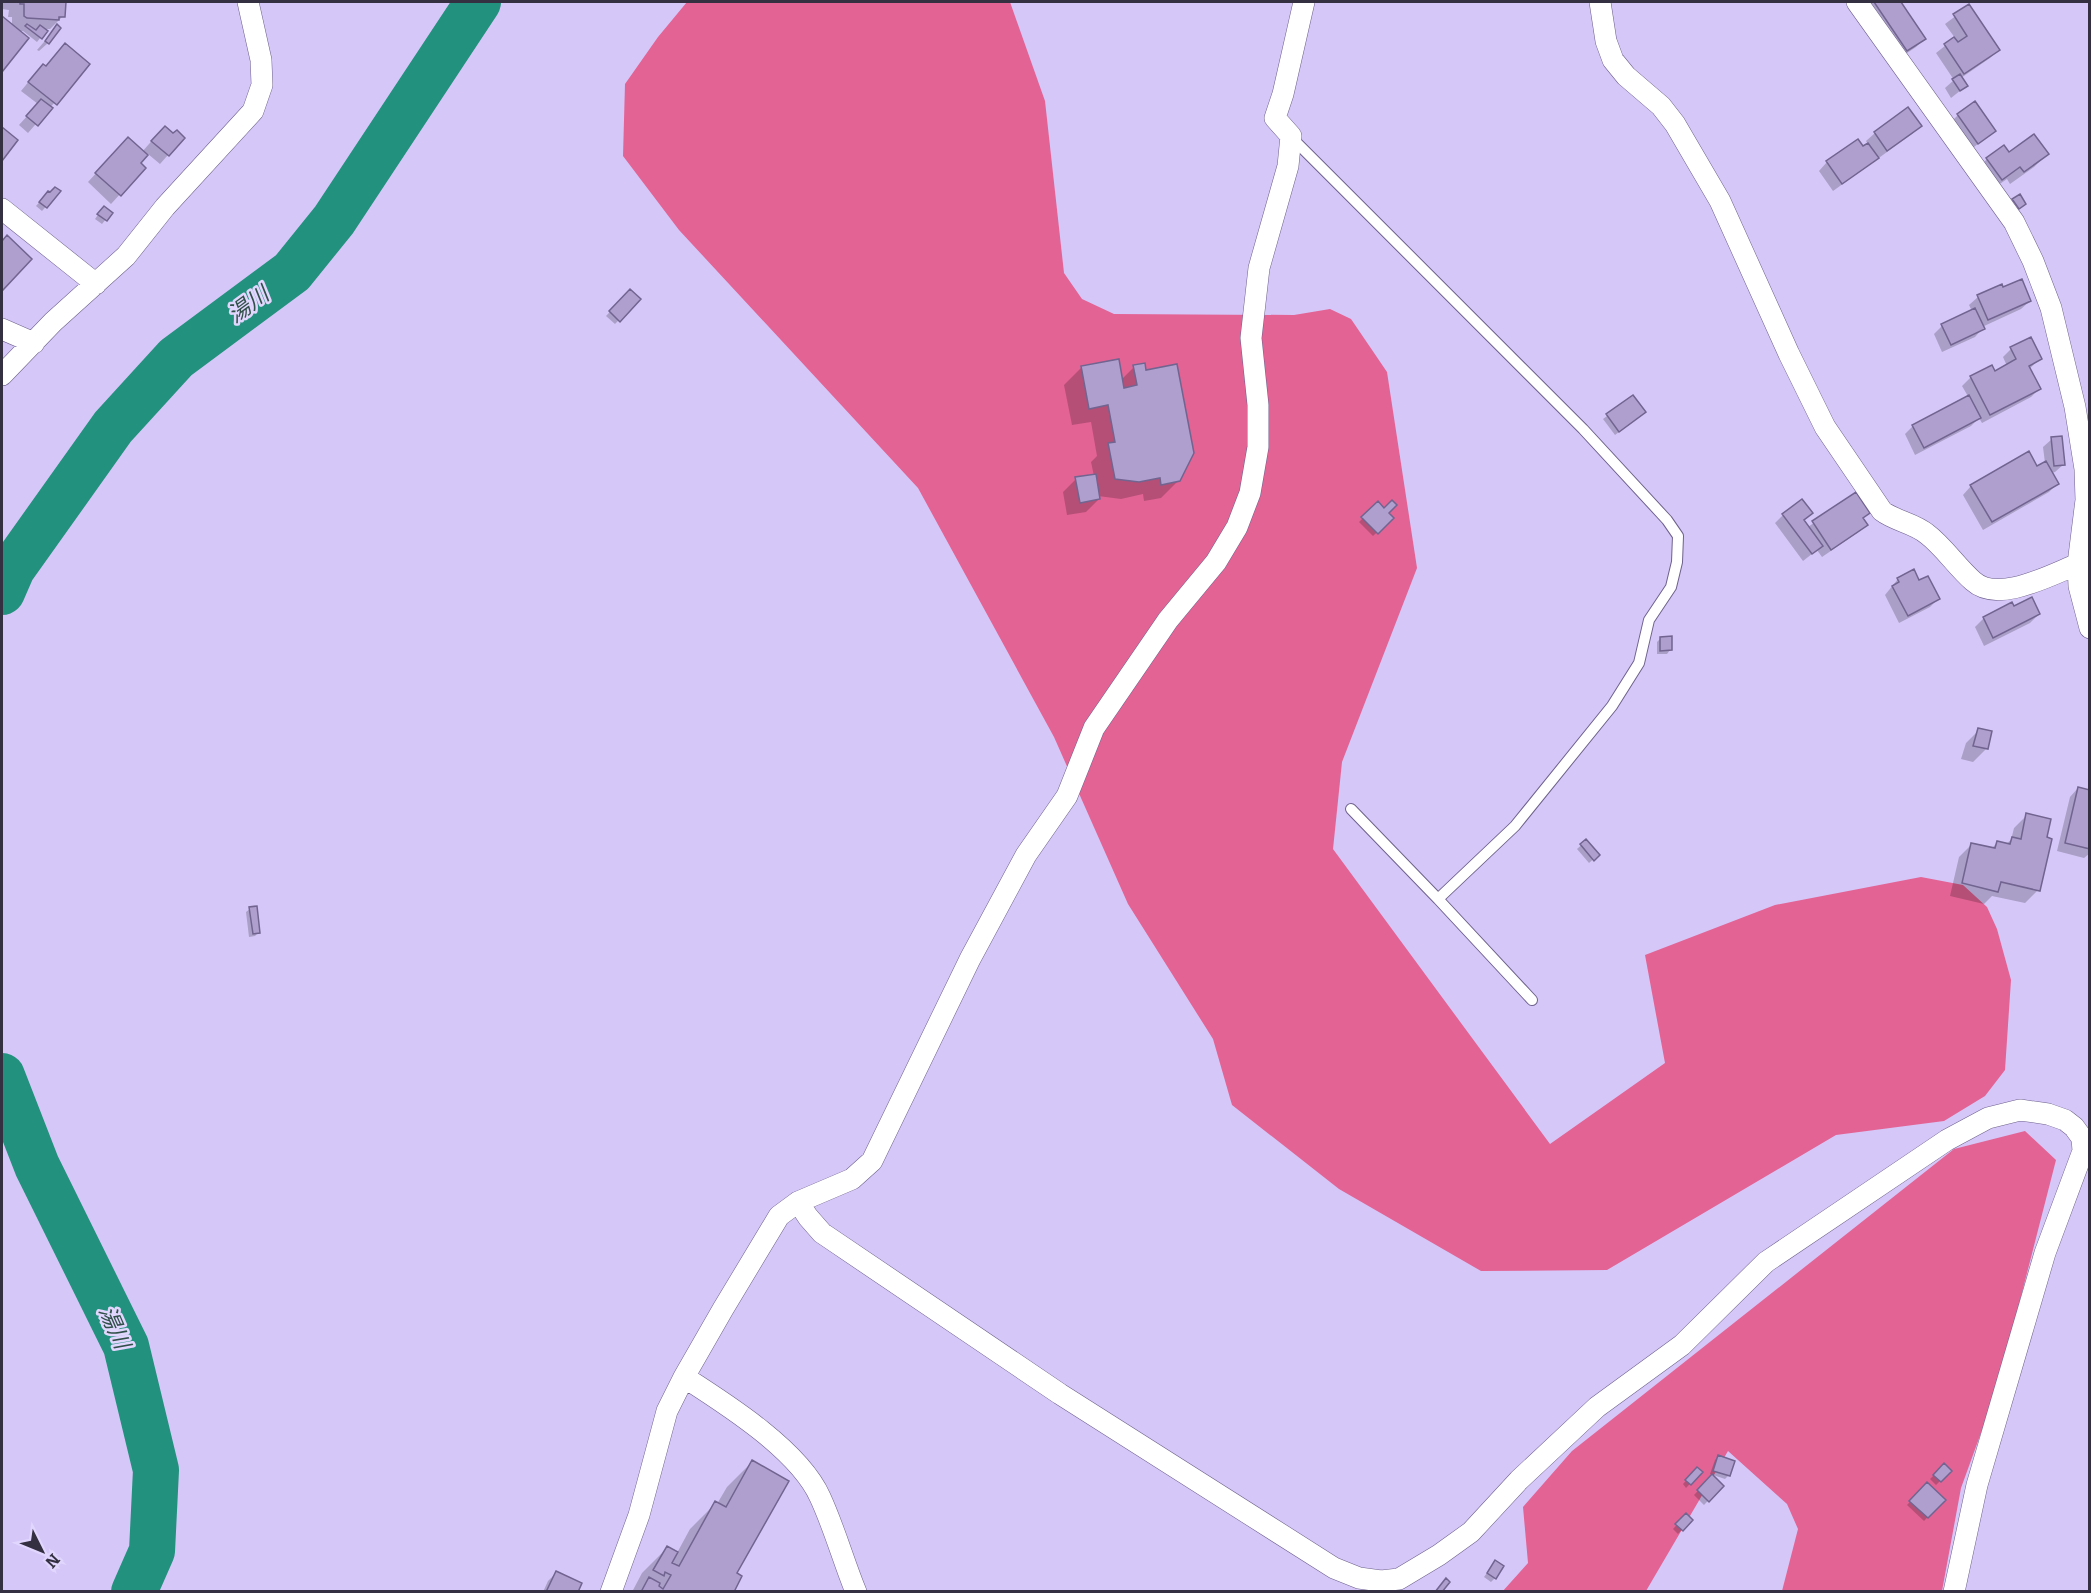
<svg xmlns="http://www.w3.org/2000/svg" width="2091" height="1593" viewBox="0 0 2091 1593" font-family="Bitter,'Noto Sans JP',serif">
  <rect width="100%" height="100%" fill="#d5c7f8"/>
  <path fill="#e36394" d="M 687,2 L 1010,2 L 1045,101 L 1064,273 L 1082,299 L 1114,314 L 1294,315 L 1330,309 L 1351,319 L 1387,372 L 1417,568 L 1342,762 L 1333,849 L 1550,1144 L 1665,1063 L 1645,955 L 1775,905 L 1921,877 L 1963,885 L 1987,907 L 1997,929 L 2011,980 L 2005,1070 L 1985,1096 L 1944,1121 L 1836,1135 L 1607,1270 L 1481,1271 L 1339,1189 L 1232,1105 L 1213,1039 L 1128,904 L 1054,737 L 918,488 L 679,230 L 623,156 L 625,84 L 658,37 Z
    M 2025,1131 L 2056,1160 L 1998,1386 L 1961,1488 L 1942,1591 L 1782,1591 L 1798,1529 L 1787,1504 L 1728,1451 L 1646,1591 L 1502,1592 L 1528,1563 L 1523,1507 L 1572,1451 L 1954,1149 Z"/>
  <path fill="#0003" d="M 2,2 L 64,2 L 63,16 L 50,29 L 47,29 L 37,42 L 23,31 L 17,31 L 27,38 L 2,69 L 2,18 L 12,26 L 12,17 L 8,17 L 9,10 L 2,9 Z
    M 1867,2 L 1899,2 L 1924,39 L 1916,47 L 1898,59 Z
    M 1969,6 L 1998,50 L 1990,58 L 1961,78 L 1966,86 L 1951,98 L 1945,88 L 1954,80 L 1936,53 L 1955,38 L 1945,24 Z
    M 58,26 L 48,43 L 39,51 L 37,50 Z
    M 88,64 L 28,133 L 19,125 L 38,104 L 21,91 L 35,74 L 45,68 Z
    M 1908,109 L 1920,126 L 1912,134 L 1833,191 L 1819,171 L 1827,162 L 1868,144 L 1866,141 L 1875,133 Z
    M 1958,115 L 1994,131 L 1969,151 L 1950,123 Z
    M 173,135 L 183,138 L 160,164 L 148,154 L 139,163 L 144,168 L 111,204 L 88,182 L 120,147 L 142,152 L 156,136 Z
    M 2009,154 L 2047,154 L 2034,167 L 2010,184 L 2007,179 L 1988,192 L 1974,172 L 1987,159 Z
    M 59,192 L 42,211 L 36,206 L 45,196 Z
    M 100,212 L 111,213 L 102,224 L 95,219 Z
    M 7,237 L 30,259 L 2,288 L 2,243 Z
    M 630,291 L 639,299 L 615,324 L 606,316 Z
    M 1978,297 L 2030,301 L 2021,309 L 1982,327 L 1983,328 L 1975,337 L 1942,352 L 1934,334 L 1942,326 L 1972,311 L 1969,305 Z
    M 2011,349 L 2040,359 L 2029,369 L 2040,388 L 2031,397 L 1982,423 L 1979,418 L 1971,426 L 1915,455 L 1905,434 L 1913,426 L 1969,398 L 1962,386 L 1971,377 L 1994,373 L 2007,366 L 2003,357 Z
    M 1117,361 L 1121,380 L 1134,367 L 1179,480 L 1161,498 L 1144,501 L 1143,494 L 1121,499 L 1098,496 L 1099,499 L 1086,512 L 1067,515 L 1063,492 L 1076,479 L 1094,476 L 1091,462 L 1097,456 L 1091,422 L 1072,425 L 1064,385 L 1081,368 Z
    M 1633,397 L 1640,416 L 1615,435 L 1603,419 Z
    M 2052,439 L 2064,464 L 2055,472 L 2051,473 L 2057,484 L 2049,492 L 1983,530 L 1963,495 L 1971,486 L 2036,468 L 2045,463 L 2043,447 Z
    M 1855,494 L 1862,519 L 1866,525 L 1857,533 L 1822,557 L 1817,550 L 1803,561 L 1775,523 L 1783,515 L 1803,521 L 1808,527 Z
    M 1378,503 L 1392,518 L 1373,536 L 1359,522 Z
    M 1898,579 L 1938,599 L 1930,607 L 1899,623 L 1885,595 Z
    M 2011,604 L 2013,608 L 2039,614 L 2030,623 L 1984,646 L 1975,627 L 1983,619 Z
    M 1661,638 L 1670,650 L 1667,654 L 1657,654 L 1657,642 Z
    M 1979,730 L 1990,732 L 1986,749 L 1973,762 L 1961,759 L 1966,743 Z
    M 2078,788 L 2090,791 L 2090,853 L 2084,858 L 2057,851 L 2070,797 Z
    M 2027,815 L 2038,890 L 2025,903 L 1992,896 L 1984,904 L 1950,896 L 1959,857 L 1972,844 L 1992,848 L 1998,842 L 2006,844 L 2011,840 L 2014,828 Z
    M 1586,841 L 1598,855 L 1589,863 L 1577,849 Z
    M 250,909 L 259,932 L 255,936 L 249,937 L 246,912 Z
    M 1718,1457 L 1729,1475 L 1725,1479 L 1710,1474 L 1715,1460 Z
    M 752,1462 L 732,1592 L 632,1592 L 642,1573 L 667,1548 L 677,1553 L 690,1529 L 716,1503 L 717,1504 L 727,1487 Z
    M 1944,1465 L 1950,1471 L 1936,1485 L 1930,1479 Z
    M 1697,1469 L 1701,1472 L 1686,1488 L 1683,1484 Z
    M 1712,1476 L 1722,1486 L 1704,1505 L 1694,1495 Z
    M 1927,1484 L 1944,1500 L 1924,1521 L 1907,1505 Z
    M 1686,1515 L 1691,1520 L 1678,1534 L 1673,1529 Z
    M 1492,1566 L 1495,1578 L 1491,1582 L 1484,1577 Z
    M 556,1573 L 576,1592 L 543,1592 L 548,1581 Z"/>
  <g fill="none" stroke-linecap="round" stroke-linejoin="round">
    <path stroke="#22917e" stroke-width="46" d="M 2,592 L 12,569 L 113,427 L 176,358 L 292,272 L 334,220 L 478,2
      M 2,1076 L 37,1166 L 126,1346 L 156,1470 L 152,1551 L 134,1592"/>
  </g>
  <path fill="#ae9fcf" stroke="#726490" stroke-width="1.5" d="M 20,2 L 66,2 L 65,17 L 59,17 L 59,20 L 27,18 L 24,16 L 24,4 L 20,4 Z
    M 1874,2 L 1901,2 L 1926,39 L 1907,51 Z
    M 1969,4 L 2000,50 L 1964,74 L 1944,44 L 1954,37 L 1958,42 L 1967,36 L 1953,14 Z
    M 2,16 L 29,38 L 2,72 Z
    M 27,24 L 36,30 L 40,25 L 48,31 L 42,39 L 25,26 Z
    M 57,24 L 61,28 L 49,44 L 45,41 Z
    M 65,43 L 90,64 L 57,105 L 28,82 L 43,64 L 46,66 Z
    M 1960,74 L 1968,86 L 1960,91 L 1952,79 Z
    M 41,99 L 53,108 L 38,126 L 26,116 Z
    M 1975,101 L 1996,131 L 1978,144 L 1957,114 Z
    M 1908,107 L 1922,126 L 1887,151 L 1874,132 Z
    M 165,126 L 173,133 L 177,130 L 185,138 L 169,156 L 151,141 Z
    M 2,127 L 18,140 L 2,161 Z
    M 2034,134 L 2049,154 L 2024,172 L 2020,167 L 2002,180 L 1986,158 L 2004,145 L 2009,152 Z
    M 128,137 L 148,155 L 141,163 L 146,168 L 121,196 L 95,173 Z
    M 1858,139 L 1863,146 L 1868,143 L 1879,158 L 1842,184 L 1826,161 Z
    M 55,187 L 61,191 L 47,208 L 39,202 L 48,191 L 50,192 Z
    M 2020,194 L 2026,204 L 2019,209 L 2012,199 Z
    M 104,206 L 113,213 L 107,221 L 97,214 Z
    M 7,235 L 32,259 L 2,291 L 2,241 Z
    M 2022,279 L 2031,301 L 1988,320 L 1977,295 L 2002,284 L 2003,287 Z
    M 630,289 L 641,299 L 620,322 L 609,311 Z
    M 1975,308 L 1985,329 L 1951,345 L 1941,324 Z
    M 2031,337 L 2042,359 L 2029,366 L 2041,389 L 1990,415 L 1970,376 L 1992,365 L 1995,371 L 2016,359 L 2010,347 Z
    M 1119,359 L 1124,388 L 1137,385 L 1133,365 L 1145,363 L 1146,370 L 1177,364 L 1194,453 L 1180,481 L 1161,485 L 1160,478 L 1139,482 L 1115,479 L 1108,443 L 1115,442 L 1108,405 L 1089,409 L 1081,366 Z
    M 1633,395 L 1646,412 L 1619,432 L 1606,414 Z
    M 1969,395 L 1981,418 L 1924,448 L 1912,425 Z
    M 2062,436 L 2065,465 L 2054,466 L 2051,437 Z
    M 2029,451 L 2037,466 L 2046,461 L 2059,484 L 1992,522 L 1970,485 Z
    M 1096,474 L 1100,499 L 1080,503 L 1075,477 Z
    M 1856,492 L 1870,513 L 1863,518 L 1868,525 L 1831,550 L 1812,521 Z
    M 1802,499 L 1813,513 L 1804,520 L 1823,546 L 1812,554 L 1782,514 Z
    M 1392,500 L 1397,505 L 1389,513 L 1394,518 L 1378,534 L 1361,517 L 1378,501 L 1384,508 Z
    M 1914,569 L 1919,580 L 1928,576 L 1940,599 L 1908,616 L 1892,586 L 1899,582 L 1897,578 Z
    M 2032,597 L 2040,614 L 1993,638 L 1983,617 L 2012,602 L 2014,606 Z
    M 1672,636 L 1672,650 L 1660,651 L 1660,637 Z
    M 1978,728 L 1992,731 L 1988,749 L 1973,746 Z
    M 2078,787 L 2090,790 L 2090,849 L 2065,843 Z
    M 2026,813 L 2051,819 L 2047,837 L 2052,839 L 2040,891 L 2001,882 L 1998,892 L 1962,883 L 1971,843 L 1995,848 L 1997,841 L 2010,844 L 2012,837 L 2021,839 Z
    M 1586,839 L 1600,855 L 1594,861 L 1580,844 Z
    M 257,906 L 260,933 L 253,934 L 249,907 Z
    M 1718,1455 L 1735,1461 L 1730,1476 L 1713,1471 Z
    M 752,1460 L 789,1481 L 737,1573 L 742,1576 L 734,1592 L 641,1592 L 649,1577 L 660,1583 L 659,1586 L 663,1589 L 671,1575 L 665,1572 L 664,1576 L 653,1570 L 667,1546 L 678,1552 L 672,1563 L 679,1566 L 715,1501 L 726,1507 Z
    M 1944,1463 L 1952,1471 L 1941,1482 L 1933,1475 Z
    M 1697,1467 L 1703,1472 L 1691,1485 L 1685,1480 Z
    M 1712,1474 L 1724,1486 L 1709,1502 L 1697,1490 Z
    M 1927,1482 L 1946,1500 L 1928,1518 L 1909,1501 Z
    M 1686,1513 L 1693,1520 L 1683,1531 L 1675,1524 Z
    M 1495,1560 L 1504,1566 L 1496,1579 L 1487,1573 Z
    M 556,1571 L 582,1583 L 578,1592 L 546,1592 Z
    M 1446,1578 L 1450,1582 L 1442,1592 L 1435,1592 Z"/>
  <g fill="none" stroke-linecap="round" stroke-linejoin="round">
    <g stroke="#6e618c" stroke-width="12">
      <path id="service" d="M 1291,137 L 1583,429 L 1667,520 L 1678,536 L 1677,562 L 1671,587 L 1649,620 L 1639,663 L 1612,706 L 1515,826 L 1438,899 L 1532,1000
        M 1351,809 L 1438,899"/>
    </g>
    <g stroke="#6e618c" stroke-width="22">
      <path id="minor" d="M 1600,2 L 1606,41 L 1613,60 L 1626,76 L 1661,106 L 1675,124 L 1720,201 L 1789,354 L 1825,427 L 1882,511 C 1895,521 1914,523 1927,534 C 1944,547 1956,566 1973,581 C 1998,604 2050,575 2078,564
        M 1857,2 L 2014,222 L 2033,261 L 2051,308 L 2075,407 L 2085,469 L 2086,500 L 2078,564 L 2079,586 L 2090,628
        M 2,209 L 96,284
        M 2,329 L 34,343
        M 2,375 L 53,322 L 126,256 L 165,207 L 253,111 L 262,85 L 261,60 L 248,2
        M 798,1202 L 808,1217 L 822,1233 L 1060,1394 L 1334,1568 L 1359,1578 L 1381,1581 L 1399,1579 L 1439,1555 L 1471,1532 L 1519,1480 L 1597,1407 L 1682,1345 L 1766,1262 L 1947,1140 L 1988,1118 L 2020,1110 L 2048,1114 L 2065,1120 L 2074,1127 L 2082,1138 L 2083,1151 L 2045,1253 L 1977,1485 L 1954,1592
        M 684,1377 C 726,1404 799,1450 820,1497 C 834,1527 843,1560 856,1592
        M 611,1592 L 639,1515 L 667,1411 L 684,1377 L 723,1309 L 779,1216 L 798,1202 L 852,1179 L 872,1161 L 970,959 L 1026,855 L 1067,796 L 1094,728 L 1168,620 L 1216,562 L 1237,527 L 1250,493 L 1258,447 L 1258,405 L 1251,338 L 1259,268 L 1288,166 L 1291,136 L 1275,118 L 1283,94 L 1304,2"/>
    </g>
    <use href="#service" stroke="#fff" stroke-width="10"/>
    <use href="#minor" stroke="#fff" stroke-width="21"/>
  </g>
  <g text-anchor="middle" stroke-width="5" stroke-linejoin="round" paint-order="stroke">
    <g font-size="22" font-style="italic" fill="#305049" stroke="#e1d6fd">
      <text transform="translate(248 304) rotate(-36)" y="8">湯川</text>
      <text transform="translate(115 1327) rotate(66)" y="8">湯川</text>
    </g>
  </g>
  <rect width="2091" height="1593" fill="none" stroke="#352f42" stroke-width="6"/>
  <g transform="translate(42 1551) rotate(133)" stroke="#e1d6fd" stroke-width="4.5" paint-order="stroke">
  <path d="M0-4.5L10 22L0 15L-10 22Z" fill="#352f42"/>
  <text y="-9" font-size="16" font-weight="bold" text-anchor="middle" fill="#352f42">N</text>
  </g>
</svg>
